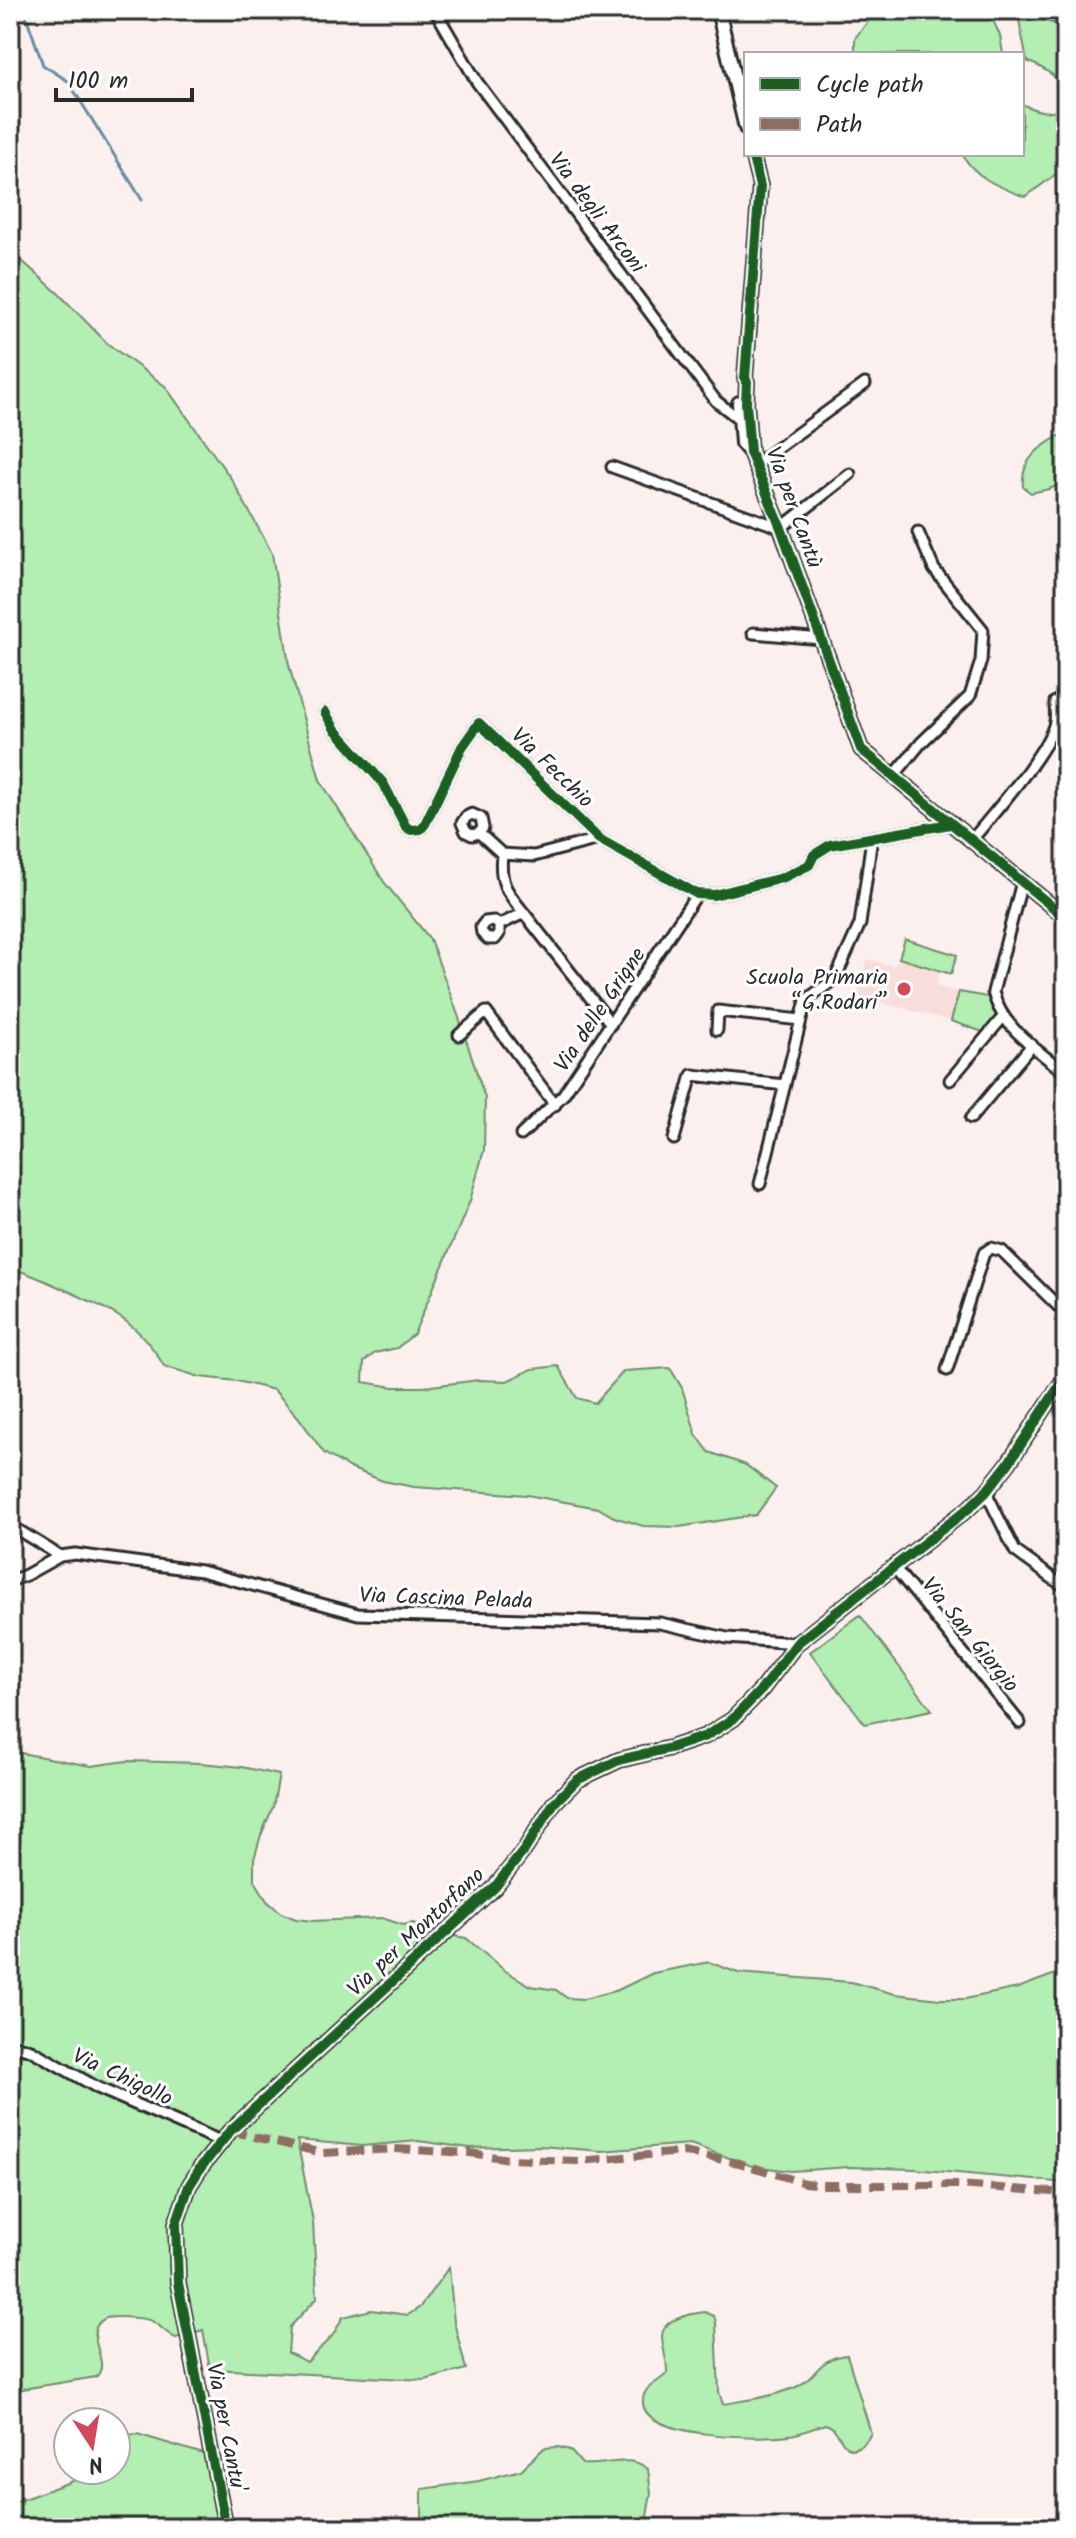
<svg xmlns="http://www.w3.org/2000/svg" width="1076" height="2538" viewBox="0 0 1076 2538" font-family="Kalam,sans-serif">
  <rect width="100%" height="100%" fill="#fcf0ef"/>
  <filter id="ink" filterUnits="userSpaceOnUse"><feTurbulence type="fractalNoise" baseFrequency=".0125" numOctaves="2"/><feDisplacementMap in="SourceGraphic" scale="16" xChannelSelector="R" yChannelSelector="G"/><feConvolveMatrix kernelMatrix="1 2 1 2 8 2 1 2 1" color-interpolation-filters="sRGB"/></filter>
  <g filter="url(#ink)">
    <path fill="#f8dedb" d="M 899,958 L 940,970 L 937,986 L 959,992 L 951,1021 L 857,996 L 867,959 L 894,966 Z"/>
    <path fill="#b3eeb2" stroke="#6f8c6e" stroke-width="2" d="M 877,10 L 988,10 L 1000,35 L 1003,54 L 855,54 L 855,38 Z
      M 1017,10 L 1066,10 L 1066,101 C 1064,78 1046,69 1027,61 Z
      M 1066,103 L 1066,186 L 1059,172 L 1025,197 C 1000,187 976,179 962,154 L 1022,154 L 1022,104 C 1035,111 1055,117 1066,103 Z
      M 10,250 L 59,294 L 108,344 L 165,386 L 232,480 L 272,553 L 289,665 L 320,780 L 384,882 L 430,939 L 458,1015 L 485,1098 L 484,1150 L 470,1201 L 414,1334 L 397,1348 L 375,1353 L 364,1362 L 363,1382 L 394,1387 L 423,1387 L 479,1380 L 507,1381 L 532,1369 L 558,1366 L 577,1398 L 595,1403 L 624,1371 L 670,1368 L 682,1388 L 696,1434 L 709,1452 L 746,1465 L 776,1488 L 756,1515 L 679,1527 L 643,1526 L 614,1517 L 598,1508 L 527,1495 L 414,1487 L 383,1481 L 350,1468 L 324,1453 L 299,1418 L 274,1390 L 237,1381 L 200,1377 L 164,1366 C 138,1321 113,1312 68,1291 C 49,1283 30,1273 10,1268 Z
      M 1066,432 L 1066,482 L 1049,489 L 1031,493 L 1023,487 C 1020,457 1043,445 1066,432 Z
      M 905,939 L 957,955 L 951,974 L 899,958 Z
      M 990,991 L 1003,1017 L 989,1034 L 951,1021 L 959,992 L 987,997 Z
      M 860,1615 L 932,1710 L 865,1724 L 810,1652 Z
      M 10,1751 L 91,1766 L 127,1761 L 201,1763 L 242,1767 L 279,1775 L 273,1807 L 261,1835 L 254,1859 L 254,1879 L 267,1901 L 281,1913 L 296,1919 L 312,1921 L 382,1918 L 403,1925 L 413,1923 L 442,1934 L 466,1938 L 504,1970 L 531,1986 L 556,1990 L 567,1998 L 584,1999 L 618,1990 L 653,1973 L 709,1962 L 738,1973 L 851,1982 L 895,1994 L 940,1999 L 965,1999 L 1018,1988 L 1066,1970 L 1066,2183 L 914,2169 L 849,2167 L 791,2171 L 752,2166 L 690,2144 L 601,2151 L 540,2146 L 470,2148 L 418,2141 L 362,2146 L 297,2140 L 313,2221 L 317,2298 L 290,2327 L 288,2353 L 307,2362 L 333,2335 L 343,2317 L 371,2310 L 408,2315 L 420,2307 L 449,2267 L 454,2322 L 466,2369 L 425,2380 L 210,2369 L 203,2330 L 176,2338 C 166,2334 159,2323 149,2320 C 142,2318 110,2315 104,2319 C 80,2332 113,2362 96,2377 L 10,2391 Z
      M 705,2312 L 714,2316 L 716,2323 L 719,2392 L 723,2404 C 746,2400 772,2397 794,2388 C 817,2379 816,2358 847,2355 L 871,2433 C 867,2442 860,2448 850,2449 C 838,2443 839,2427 825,2424 C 813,2428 802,2434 789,2435 C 763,2439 639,2439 643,2400 C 644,2385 659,2383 667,2373 C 668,2349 649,2328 679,2318 C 687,2315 696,2313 705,2312 Z
      M 137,2434 L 207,2455 L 222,2528 L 10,2528 L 10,2504 L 89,2475 L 88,2470 L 116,2470 L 116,2436 Z
      M 558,2447 L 570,2450 L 582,2464 C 605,2467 629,2453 648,2469 L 651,2493 L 645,2528 L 422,2528 L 422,2489 L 479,2481 L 521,2470 L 544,2448 Z"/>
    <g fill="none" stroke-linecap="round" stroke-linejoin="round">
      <path stroke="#678ca1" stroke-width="3" d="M 24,10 L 43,65 L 68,81 L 142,200
        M 1026,10 L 1033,16 L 1066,27"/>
      <g stroke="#2b2b2b" stroke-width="15">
        <path id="street" d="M 435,10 L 477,82 L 716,401 L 739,419 L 744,419
          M 757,463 L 865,384
          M 612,467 L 781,528 L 850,474
          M 753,633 L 821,639
          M 325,712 L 334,728 L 383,783 L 406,827 L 411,830 L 421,829 L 425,824 L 462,747 L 479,723 L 599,839 L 697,894 L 714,895 L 782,878 L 809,865 L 814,855 L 830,845 L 950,824
          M 893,777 L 921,743 L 970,696 L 981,661 L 983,630 L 934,569 L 918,532
          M 479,833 L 472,835 L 466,832 L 462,823 L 466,817 L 472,814 L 481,818 L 483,828 L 479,833 L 502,854 L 534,856 L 599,839
          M 971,841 C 992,815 1049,751 1055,722 C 1056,716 1055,708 1055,702 L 1066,695
          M 1022,882 L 993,992 C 1002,1029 1038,1049 1066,1074
          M 524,913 L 611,1024
          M 499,925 L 499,934 L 495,939 L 488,939 L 482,933 L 481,927 L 485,922 L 494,921 L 499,925 L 524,913 C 506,891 499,883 502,854
          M 717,1030 L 718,1011 L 801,1020
          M 459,1035 L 486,1012 L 555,1105
          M 950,1080 L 1003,1017
          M 971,1118 L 1032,1045
          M 521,1135 L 563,1095 L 697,894
          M 674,1139 L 692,1075 L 785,1085
          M 760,1184 L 806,1000 L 835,979 L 860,924 L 872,838
          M 947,1370 L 984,1253 L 991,1248 L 1002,1251 L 1066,1314
          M 986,1492 L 1015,1551 L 1059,1583 L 1066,1582
          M 10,1525 L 60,1556 L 75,1554 L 201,1571 L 358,1614 L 660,1623 L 727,1638 L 797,1643
          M 894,1567 L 1020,1723
          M 10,1581 L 26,1575 L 60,1556
          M 10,2044 L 31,2050 L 98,2088 L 220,2141"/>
      </g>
      <g stroke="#2b2b2b" stroke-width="18">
        <path id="secondary" d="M 718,10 L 746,128
          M 752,154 L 760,186 L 745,378 L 747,382 L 746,403 L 750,452 L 781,528 L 861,749 L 1066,918
          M 739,403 L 742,443 L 750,452
          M 226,2528 L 178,2283 L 176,2224 L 189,2186 L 201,2167 L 230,2131 L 495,1887 L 525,1849 L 554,1803 L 577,1780 L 619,1760 L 670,1748 L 706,1736 L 733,1719 L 762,1689 L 797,1643 L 969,1508 L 986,1492 L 1008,1464 L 1066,1376"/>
      </g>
      <use href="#street" stroke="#fff" stroke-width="9"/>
      <use href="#secondary" stroke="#fff" stroke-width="12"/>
      <path stroke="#8d6e63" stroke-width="8" stroke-dasharray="16 8" stroke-linecap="butt" d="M 230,2131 L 322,2153 L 395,2149 L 470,2153 L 509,2159 L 578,2161 L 683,2152 L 739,2163 L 805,2183 L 822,2185 L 959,2185 L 1066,2193"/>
      <g stroke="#fff" stroke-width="15">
        <path id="cycleway" d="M 752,154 L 760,186 L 745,378 L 747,382 L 746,403 L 750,452 L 781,528 L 861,749 L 1066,918
          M 325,712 L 334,728 L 383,783 L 406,827 L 411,830 L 421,829 L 425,824 L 462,747 L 479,723 L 599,839 L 697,894 L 714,895 L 782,878 L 809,865 L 814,855 L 830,845 L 950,824
          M 226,2528 L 178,2283 L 176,2224 L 189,2186 L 201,2167 L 230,2131 L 495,1887 L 525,1849 L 554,1803 L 577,1780 L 619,1760 L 670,1748 L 706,1736 L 733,1719 L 762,1689 L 797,1643 L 969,1508 L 986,1492 L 1008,1464 L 1066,1376"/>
      </g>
      <use href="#cycleway" stroke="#1b5e20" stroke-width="10"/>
    </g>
  </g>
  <circle fill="#d1495b" stroke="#fff" stroke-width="3" cx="904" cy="989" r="8"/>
  <g text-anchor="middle" stroke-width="6" stroke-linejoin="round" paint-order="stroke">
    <g font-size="22" fill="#2b2b2b" stroke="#fff">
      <text transform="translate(598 212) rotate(53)" y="8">Via degli Arconi</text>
      <text transform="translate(795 507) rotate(70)" y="8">Via per Cantù</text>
      <text transform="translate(553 767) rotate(44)" y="8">Via Fecchio</text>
      <text transform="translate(599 1009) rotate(-56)" y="8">Via delle Grigne</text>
      <text transform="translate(446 1597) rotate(2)" y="8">Via Cascina Pelada</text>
      <text transform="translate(971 1634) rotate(51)" y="8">Via San Giorgio</text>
      <text transform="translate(415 1931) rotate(-43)" y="8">Via per Montorfano</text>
      <text transform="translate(123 2076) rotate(25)" y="8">Via Chigollo</text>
      <text transform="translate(227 2427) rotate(79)" y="8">Via per Cantu'</text>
    </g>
    <g font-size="22" fill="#2b2b2b" stroke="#fff" text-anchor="end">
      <text x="888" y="984">Scuola Primaria<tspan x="888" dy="25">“G.Rodari”</tspan></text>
    </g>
  </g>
  <rect width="1076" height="2538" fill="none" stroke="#fff" stroke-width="40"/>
  <rect x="20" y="20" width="1036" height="2498" fill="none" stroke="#2b2b2b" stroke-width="3" filter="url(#ink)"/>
  <rect x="744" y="52" width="280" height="104" fill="#ffffff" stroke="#aaaaaa" stroke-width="2"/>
  <rect x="760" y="78" width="40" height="12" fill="#1b5e20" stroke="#aaaaaa" stroke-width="2"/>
  <text x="816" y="92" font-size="24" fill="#2b2b2b">Cycle path</text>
  <rect x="760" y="118" width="40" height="12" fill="#8d6e63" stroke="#aaaaaa" stroke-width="2"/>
  <text x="816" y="132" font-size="24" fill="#2b2b2b">Path</text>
  <g transform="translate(92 2446) rotate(168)"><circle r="38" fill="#ffffff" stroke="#aaaaaa" stroke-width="2"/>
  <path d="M0-6L14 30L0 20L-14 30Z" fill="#d1495b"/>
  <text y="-12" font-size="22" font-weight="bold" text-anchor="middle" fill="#2b2b2b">N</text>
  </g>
  <path d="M56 88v12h136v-12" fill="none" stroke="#2b2b2b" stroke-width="4"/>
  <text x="68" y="88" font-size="24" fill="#2b2b2b" stroke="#ffffff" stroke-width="6" paint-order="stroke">100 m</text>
</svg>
